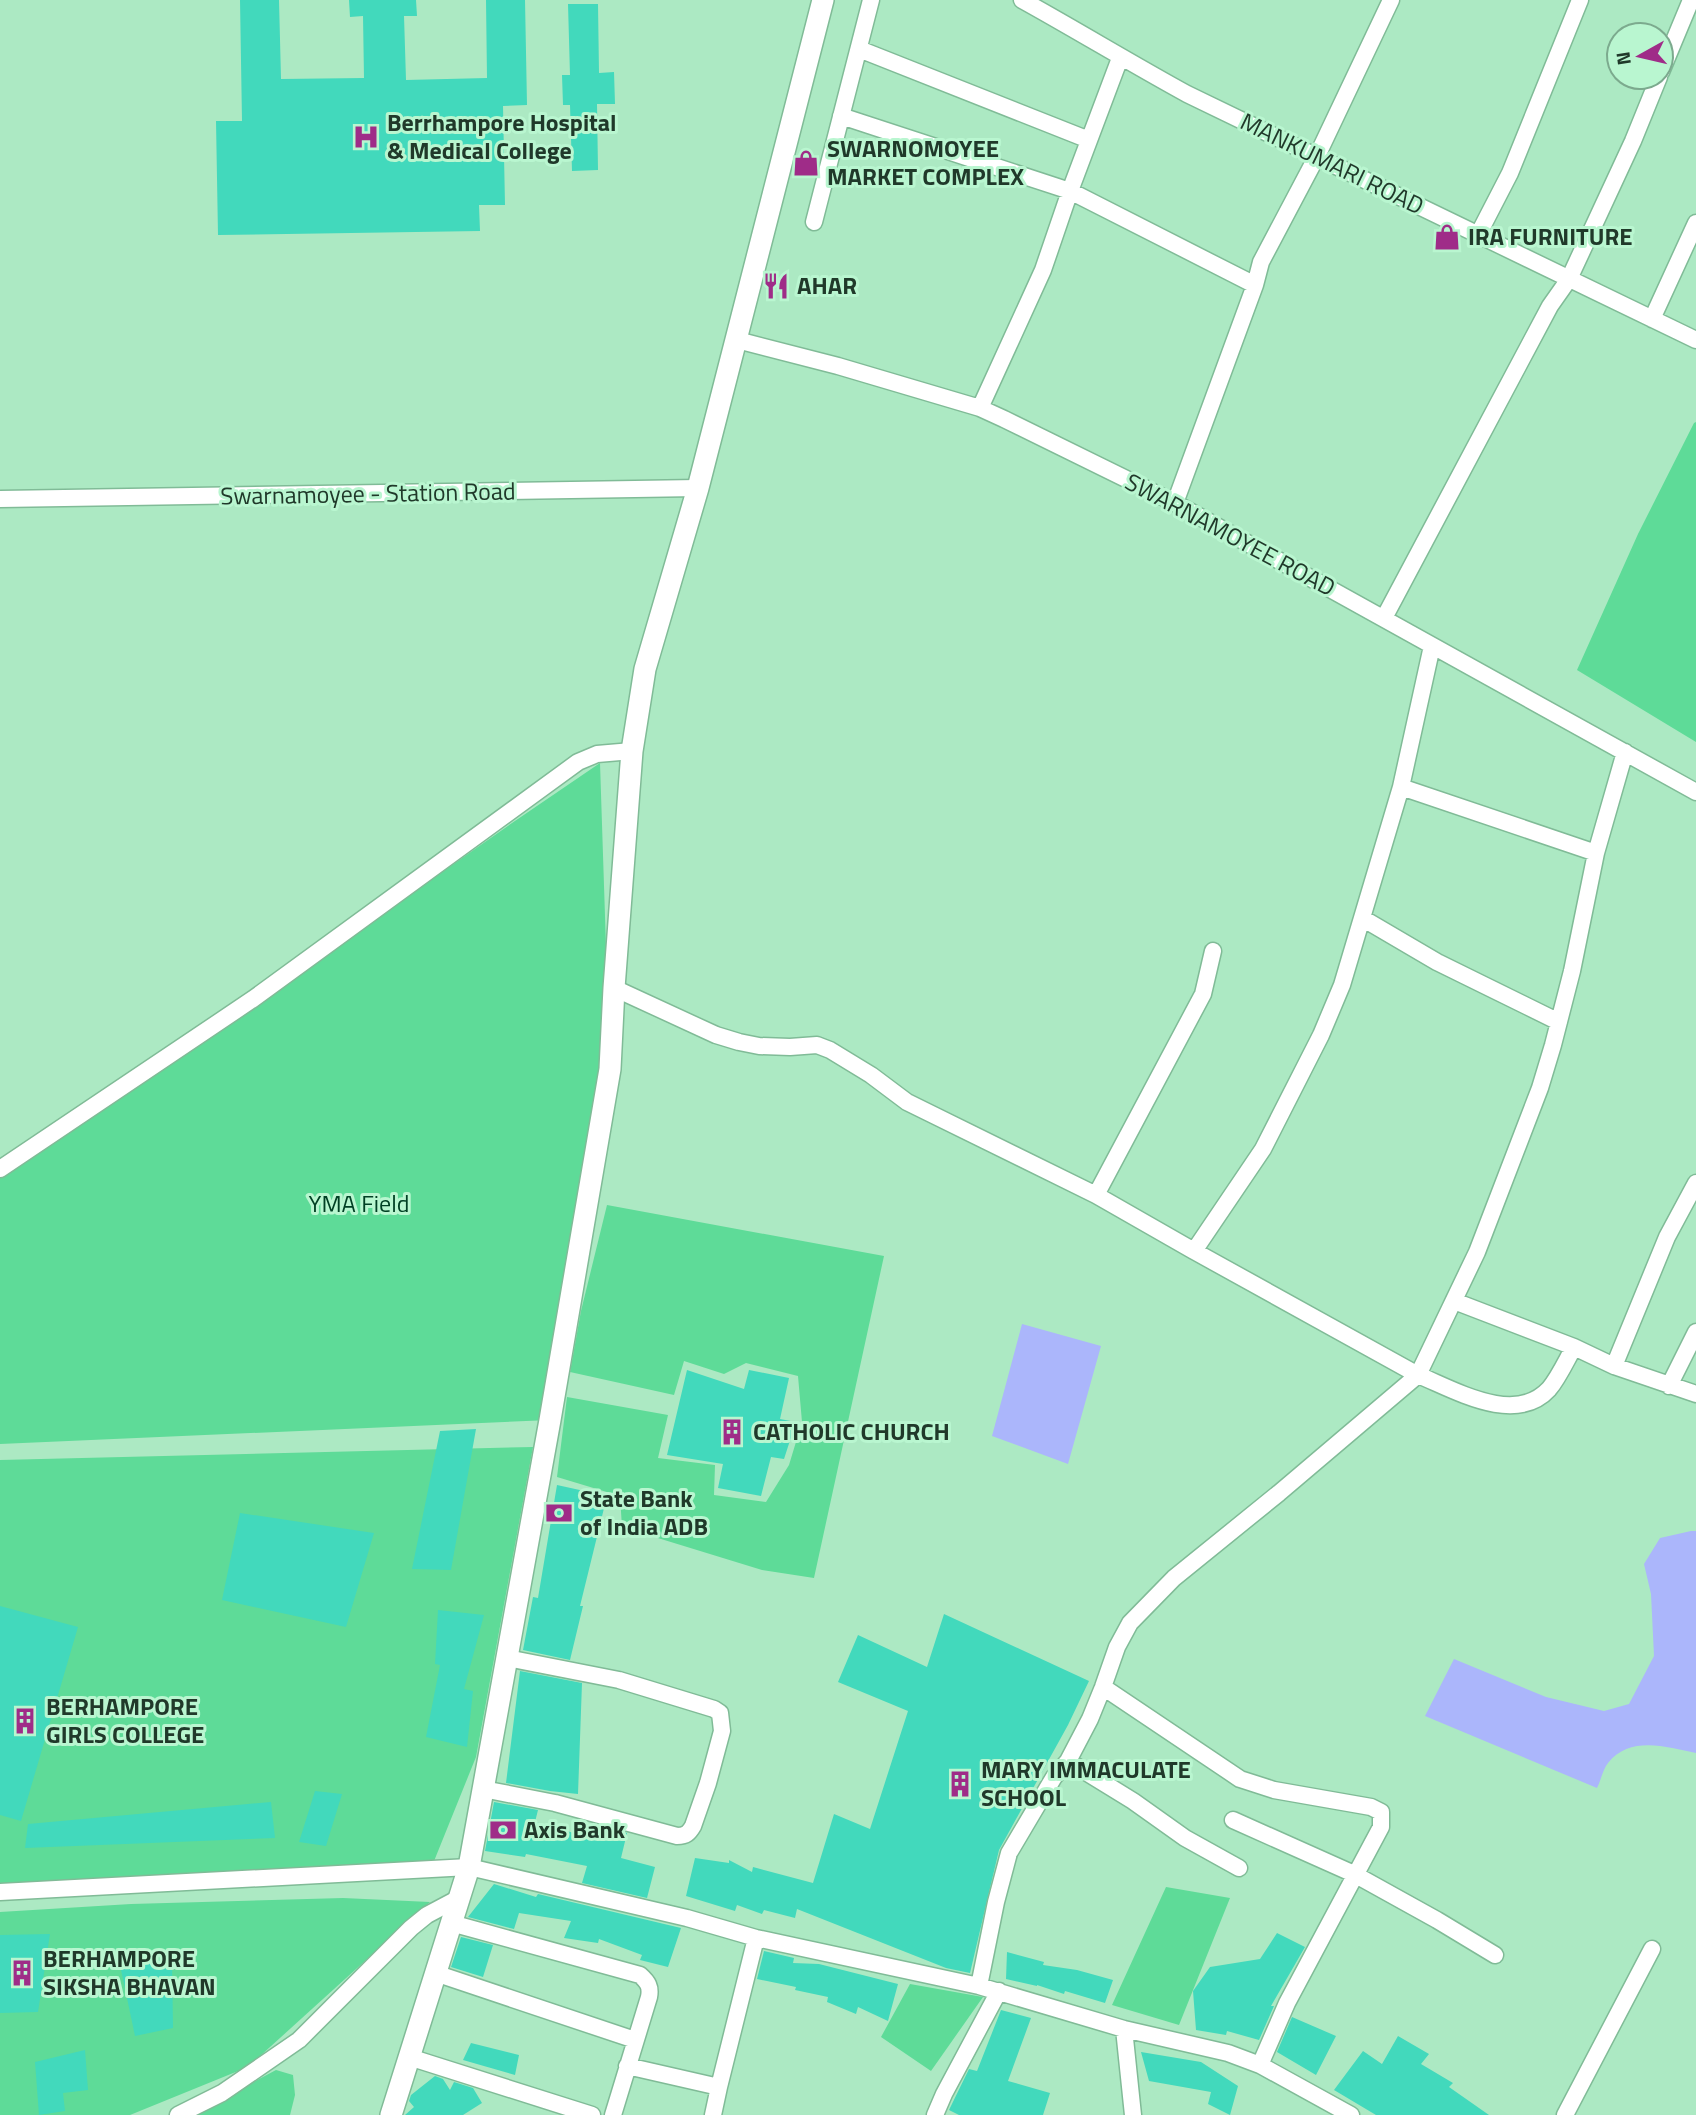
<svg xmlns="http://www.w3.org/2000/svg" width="1696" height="2115" viewBox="0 0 1696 2115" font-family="'Titillium Web',sans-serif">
  <rect width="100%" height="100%" fill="#ace9c3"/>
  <path fill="#5edb98" d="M 1696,422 L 1696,742 L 1577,670 L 1638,534 L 1694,423 Z
    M 600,763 L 610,1069 L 550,1420 L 0,1444 L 0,1178 L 161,1069 L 512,823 Z
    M 607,1205 L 884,1256 L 814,1578 L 762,1570 L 622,1527 L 620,1496 L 557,1477 L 567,1397 L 668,1415 L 658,1458 L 715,1465 L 714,1495 L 766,1502 L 789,1465 L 802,1422 L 798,1376 L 746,1363 L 724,1374 L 684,1361 L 674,1395 L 570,1372 L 581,1311 Z
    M 533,1447 L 476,1757 L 428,1876 L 0,1892 L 0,1460 Z
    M 1166,1887 L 1230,1898 L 1179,2025 L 1112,2005 Z
    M 343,1898 L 430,1902 L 248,2067 L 130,2115 L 0,2115 L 0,1912 L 131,1904 Z
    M 910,1984 L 983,1997 L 931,2071 L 881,2037 Z
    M 276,2070 L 293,2075 L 295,2095 L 290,2115 L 168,2115 L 248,2085 Z"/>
  <path fill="#abb6fb" d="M 1022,1324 L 1101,1346 L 1068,1464 L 992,1436 Z
    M 1691,1531 L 1696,1531 L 1696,1753 C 1667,1747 1630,1735 1608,1763 C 1603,1769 1601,1780 1597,1788 L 1425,1716 L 1454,1659 L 1546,1697 L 1604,1711 L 1629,1704 L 1654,1656 L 1651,1594 L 1644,1564 L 1660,1538 Z"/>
  <path fill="#42d9bc" d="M 240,0 L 279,0 L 281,79 L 364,78 L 363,16 L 350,17 L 349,0 L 416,0 L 417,16 L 404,16 L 406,80 L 487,78 L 486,0 L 525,0 L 527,105 L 503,106 L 505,205 L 479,205 L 480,231 L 218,235 L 216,121 L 242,121 Z
    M 568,4 L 598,4 L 599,73 L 614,72 L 615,104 L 597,104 L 598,170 L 572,171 L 570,105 L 563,105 L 562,75 L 570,75 Z
    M 687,1370 L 744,1389 L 749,1370 L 789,1378 L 780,1419 L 796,1422 L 784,1459 L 771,1457 L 761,1496 L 718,1488 L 723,1464 L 667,1455 Z
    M 476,1429 L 451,1570 L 412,1569 L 440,1431 Z
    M 557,1485 L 607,1496 L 580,1606 L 583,1606 L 570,1660 L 523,1650 L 533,1597 L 538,1598 Z
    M 240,1513 L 374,1533 L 346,1627 L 222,1600 Z
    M 0,1606 L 78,1627 L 21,1821 L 0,1815 Z
    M 438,1610 L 484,1615 L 464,1689 L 473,1691 L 467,1747 L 426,1737 L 440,1665 L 435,1664 Z
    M 944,1614 L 1089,1681 L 1068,1725 L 999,1850 L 970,1973 L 946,1968 L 797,1909 L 795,1918 L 764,1910 L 762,1914 L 737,1905 L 735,1911 L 686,1896 L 695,1858 L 729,1863 L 729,1860 L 752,1872 L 753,1867 L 813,1883 L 834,1814 L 870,1829 L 908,1711 L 838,1682 L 858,1635 L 927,1667 Z
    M 520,1671 L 582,1683 L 578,1794 L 550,1791 L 506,1783 Z
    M 315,1791 L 342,1794 L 326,1846 L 299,1842 Z
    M 271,1802 L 275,1838 L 25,1848 L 28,1824 Z
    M 494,1802 L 538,1810 L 535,1822 L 595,1839 L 598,1825 L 627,1833 L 621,1858 L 655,1867 L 647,1898 L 582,1883 L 587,1866 L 526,1854 L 525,1857 L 485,1851 Z
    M 494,1884 L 536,1897 L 538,1894 L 681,1928 L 668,1967 L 640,1960 L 642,1955 L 599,1939 L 598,1943 L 564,1938 L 571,1921 L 519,1913 L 514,1929 L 468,1917 Z
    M 1277,1933 L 1305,1947 L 1271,2006 L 1274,2006 L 1259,2040 L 1227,2031 L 1226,2035 L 1196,2030 L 1193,1991 L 1210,1967 L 1260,1959 Z
    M 50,1934 L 38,2012 L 0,2013 L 0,1935 Z
    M 461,1937 L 493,1945 L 483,1977 L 451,1967 Z
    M 764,1951 L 794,1958 L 793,1963 L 819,1964 L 898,1984 L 888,2021 L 858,2007 L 856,2014 L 827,2002 L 828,1997 L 795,1990 L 796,1987 L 757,1979 Z
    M 1007,1952 L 1044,1962 L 1043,1965 L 1077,1970 L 1113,1980 L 1105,2003 L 1065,1991 L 1064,1994 L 1037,1985 L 1037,1986 L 1006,1979 Z
    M 172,1960 L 173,2028 L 135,2036 L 120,1965 Z
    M 1001,2010 L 1031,2018 L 1008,2081 L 1050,2093 L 1043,2115 L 959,2115 L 949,2110 L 969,2069 L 977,2071 Z
    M 1292,2017 L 1336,2036 L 1316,2075 L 1277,2052 Z
    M 1398,2036 L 1429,2054 L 1421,2064 L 1453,2083 L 1449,2087 L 1489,2115 L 1376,2115 L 1334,2090 L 1363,2051 L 1382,2064 Z
    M 471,2043 L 519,2055 L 515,2075 L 463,2060 Z
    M 85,2050 L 88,2090 L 63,2093 L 65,2111 L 39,2115 L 35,2062 Z
    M 1141,2052 L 1201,2062 L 1238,2086 L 1230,2115 L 1208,2104 L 1211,2092 L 1149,2081 Z
    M 435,2076 L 443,2079 L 450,2090 L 454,2082 L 473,2088 L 482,2103 L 463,2115 L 405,2115 L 414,2107 L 409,2101 L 411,2095 Z"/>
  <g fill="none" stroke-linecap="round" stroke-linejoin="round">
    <g stroke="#80bb97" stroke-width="19">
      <path id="street" d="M 1022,0 C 1078,31 1132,64 1187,94 L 1696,340
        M 859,49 L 1089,140
        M 1661,72 L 1691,0
        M 841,116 L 1070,191 L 1255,285
        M 814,222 L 871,0
        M 1478,235 L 1510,173 L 1580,0
        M 1652,319 L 1696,223
        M 737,340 L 838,366 L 980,408 L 1004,419 L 1175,503 L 1696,792
        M 980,408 L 1043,270 L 1070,191 L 1120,58
        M 0,499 L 698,488
        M 1175,503 L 1255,285 L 1261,262 L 1317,156 L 1391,0
        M 1384,618 L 1550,306 L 1569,279 L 1633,141 L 1659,77
        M 1401,787 L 1596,853
        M 1362,918 L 1437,962 L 1559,1022
        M 614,988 L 716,1035 L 739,1042 L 759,1046 L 790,1047 L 817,1045 L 830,1050 L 871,1075 L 907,1102 L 1096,1195 L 1194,1251 L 1263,1149 L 1321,1035 L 1342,985 L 1401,787 L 1432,646
        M 0,1169 L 253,999 L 578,762 L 597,754 L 632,751
        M 1096,1195 L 1203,994 L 1213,951
        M 1454,1301 L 1574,1347 L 1614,1366 L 1696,1394
        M 1574,1347 C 1566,1361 1559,1377 1549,1389 C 1515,1426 1455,1390 1418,1375 L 1477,1252 L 1540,1088 L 1553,1045 L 1572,971 L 1596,853 L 1625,752
        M 1614,1366 L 1667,1237 L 1696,1183
        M 1669,1386 L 1696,1332
        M 1103,1687 L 1240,1779 L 1274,1790 L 1371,1807 L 1381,1812 L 1381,1827 L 1287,2003 L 1260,2065
        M 1068,1761 L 1133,1801 L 1185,1838 L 1239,1868
        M 483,1789 L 555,1803 L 677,1836 C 686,1836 689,1833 693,1826 L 708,1783 L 722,1731 L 720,1713 L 714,1709 L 619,1680 L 507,1658
        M 1233,1820 L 1354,1874 L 1437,1920 L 1495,1955
        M 0,1892 L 469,1867 L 687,1918 L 756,1938 L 979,1986 L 1124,2029 L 1228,2053 L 1260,2065 L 1351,2115
        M 451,1923 L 640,1975 C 648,1982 651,1987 649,1997 L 613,2115
        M 435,1973 L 635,2040
        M 979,1986 L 996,1902 L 1009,1853 L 1054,1777 L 1068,1761 L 1090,1719 L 1103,1687 L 1117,1647 L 1130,1623 L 1174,1578 L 1279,1493 L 1418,1375 L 1194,1251
        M 1124,2029 L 1133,2115
        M 409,2057 L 592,2115
        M 627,2066 L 719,2087
        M 178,2115 L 222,2093 L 299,2040 L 411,1928 L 427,1915 L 459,1898
        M 713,2115 L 719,2087 L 756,1938
        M 935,2115 L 944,2094 L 999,1991
        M 1565,2115 L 1652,1949"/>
    </g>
    <g stroke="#80bb97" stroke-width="24">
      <path id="secondary" d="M 391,2115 L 469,1867 L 550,1420 L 610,1069 L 614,988 L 632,751 L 645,669 L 698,488 L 823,0"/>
    </g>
    <use href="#street" stroke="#fff" stroke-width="16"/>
    <use href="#secondary" stroke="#fff" stroke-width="21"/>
  </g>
  <defs>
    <g id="hospital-bare" transform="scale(2.1)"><path d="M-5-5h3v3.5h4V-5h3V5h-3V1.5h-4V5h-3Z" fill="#9f2c88" stroke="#b9f6d0" stroke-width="2.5" paint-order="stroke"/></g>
    <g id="shop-bare" transform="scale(2.1)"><path d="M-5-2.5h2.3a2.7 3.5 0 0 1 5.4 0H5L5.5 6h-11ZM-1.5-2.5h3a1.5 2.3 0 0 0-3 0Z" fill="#9f2c88" stroke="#b9f6d0" stroke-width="2.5" paint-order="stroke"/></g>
    <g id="restaurant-bare" transform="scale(2.1)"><path d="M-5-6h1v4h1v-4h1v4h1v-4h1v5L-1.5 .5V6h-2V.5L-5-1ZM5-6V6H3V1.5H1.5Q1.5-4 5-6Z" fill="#9f2c88" stroke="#b9f6d0" stroke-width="2.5" paint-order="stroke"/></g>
    <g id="building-bare" transform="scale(2.1)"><path d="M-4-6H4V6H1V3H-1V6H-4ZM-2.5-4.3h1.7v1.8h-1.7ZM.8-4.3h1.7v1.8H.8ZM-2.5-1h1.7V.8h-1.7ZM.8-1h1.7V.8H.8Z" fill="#9f2c88" stroke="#b9f6d0" stroke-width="2.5" paint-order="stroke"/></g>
    <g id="bank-bare" transform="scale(2.1)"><path d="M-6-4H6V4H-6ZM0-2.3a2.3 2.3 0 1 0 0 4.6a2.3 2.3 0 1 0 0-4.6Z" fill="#9f2c88" stroke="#b9f6d0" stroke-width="2.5" paint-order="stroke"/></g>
  </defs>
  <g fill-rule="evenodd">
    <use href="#hospital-bare" x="366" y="137"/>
    <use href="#shop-bare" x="806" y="163"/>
    <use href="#shop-bare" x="1447" y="237"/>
    <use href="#restaurant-bare" x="776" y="286"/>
    <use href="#building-bare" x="732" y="1432"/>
    <use href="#bank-bare" x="559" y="1513"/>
    <use href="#building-bare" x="25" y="1721"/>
    <use href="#building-bare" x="960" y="1784"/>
    <use href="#bank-bare" x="503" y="1830"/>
    <use href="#building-bare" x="22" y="1973"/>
  </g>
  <g text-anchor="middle" stroke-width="6" stroke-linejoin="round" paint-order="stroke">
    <g font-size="24" font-weight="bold" fill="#20392a" stroke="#b9f6d0" text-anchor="start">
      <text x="387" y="131">Berrhampore Hospital<tspan x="387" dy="28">&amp; Medical College</tspan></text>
      <text x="827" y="157">SWARNOMOYEE<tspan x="827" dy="28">MARKET COMPLEX</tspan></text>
      <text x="1468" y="245">IRA FURNITURE</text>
      <text x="797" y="294">AHAR</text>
      <text x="753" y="1440">CATHOLIC CHURCH</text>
      <text x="580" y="1507">State Bank<tspan x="580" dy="28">of India ADB</tspan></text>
      <text x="46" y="1715">BERHAMPORE<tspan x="46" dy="28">GIRLS COLLEGE</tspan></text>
      <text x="981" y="1778">MARY IMMACULATE<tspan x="981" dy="28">SCHOOL</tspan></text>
      <text x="524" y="1838">Axis Bank</text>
      <text x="43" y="1967">BERHAMPORE<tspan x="43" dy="28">SIKSHA BHAVAN</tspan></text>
    </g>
    <g font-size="24" fill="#20392a" stroke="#b9f6d0">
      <text transform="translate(1332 164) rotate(26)" y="8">MANKUMARI ROAD</text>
      <text transform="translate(368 494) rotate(-1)" y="8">Swarnamoyee - Station Road</text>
      <text transform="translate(1230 535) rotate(28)" y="8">SWARNAMOYEE ROAD</text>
    </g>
    <g font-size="24" fill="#004024" stroke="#b9f6d0">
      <text x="359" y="1212">YMA Field</text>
    </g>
  </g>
  <g transform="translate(1640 56) rotate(262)"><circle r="33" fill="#b9f6d0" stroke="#7caa8e" stroke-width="2"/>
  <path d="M0-5L12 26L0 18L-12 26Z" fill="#9f2c88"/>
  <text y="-10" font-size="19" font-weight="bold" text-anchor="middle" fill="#20392a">N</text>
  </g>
</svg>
